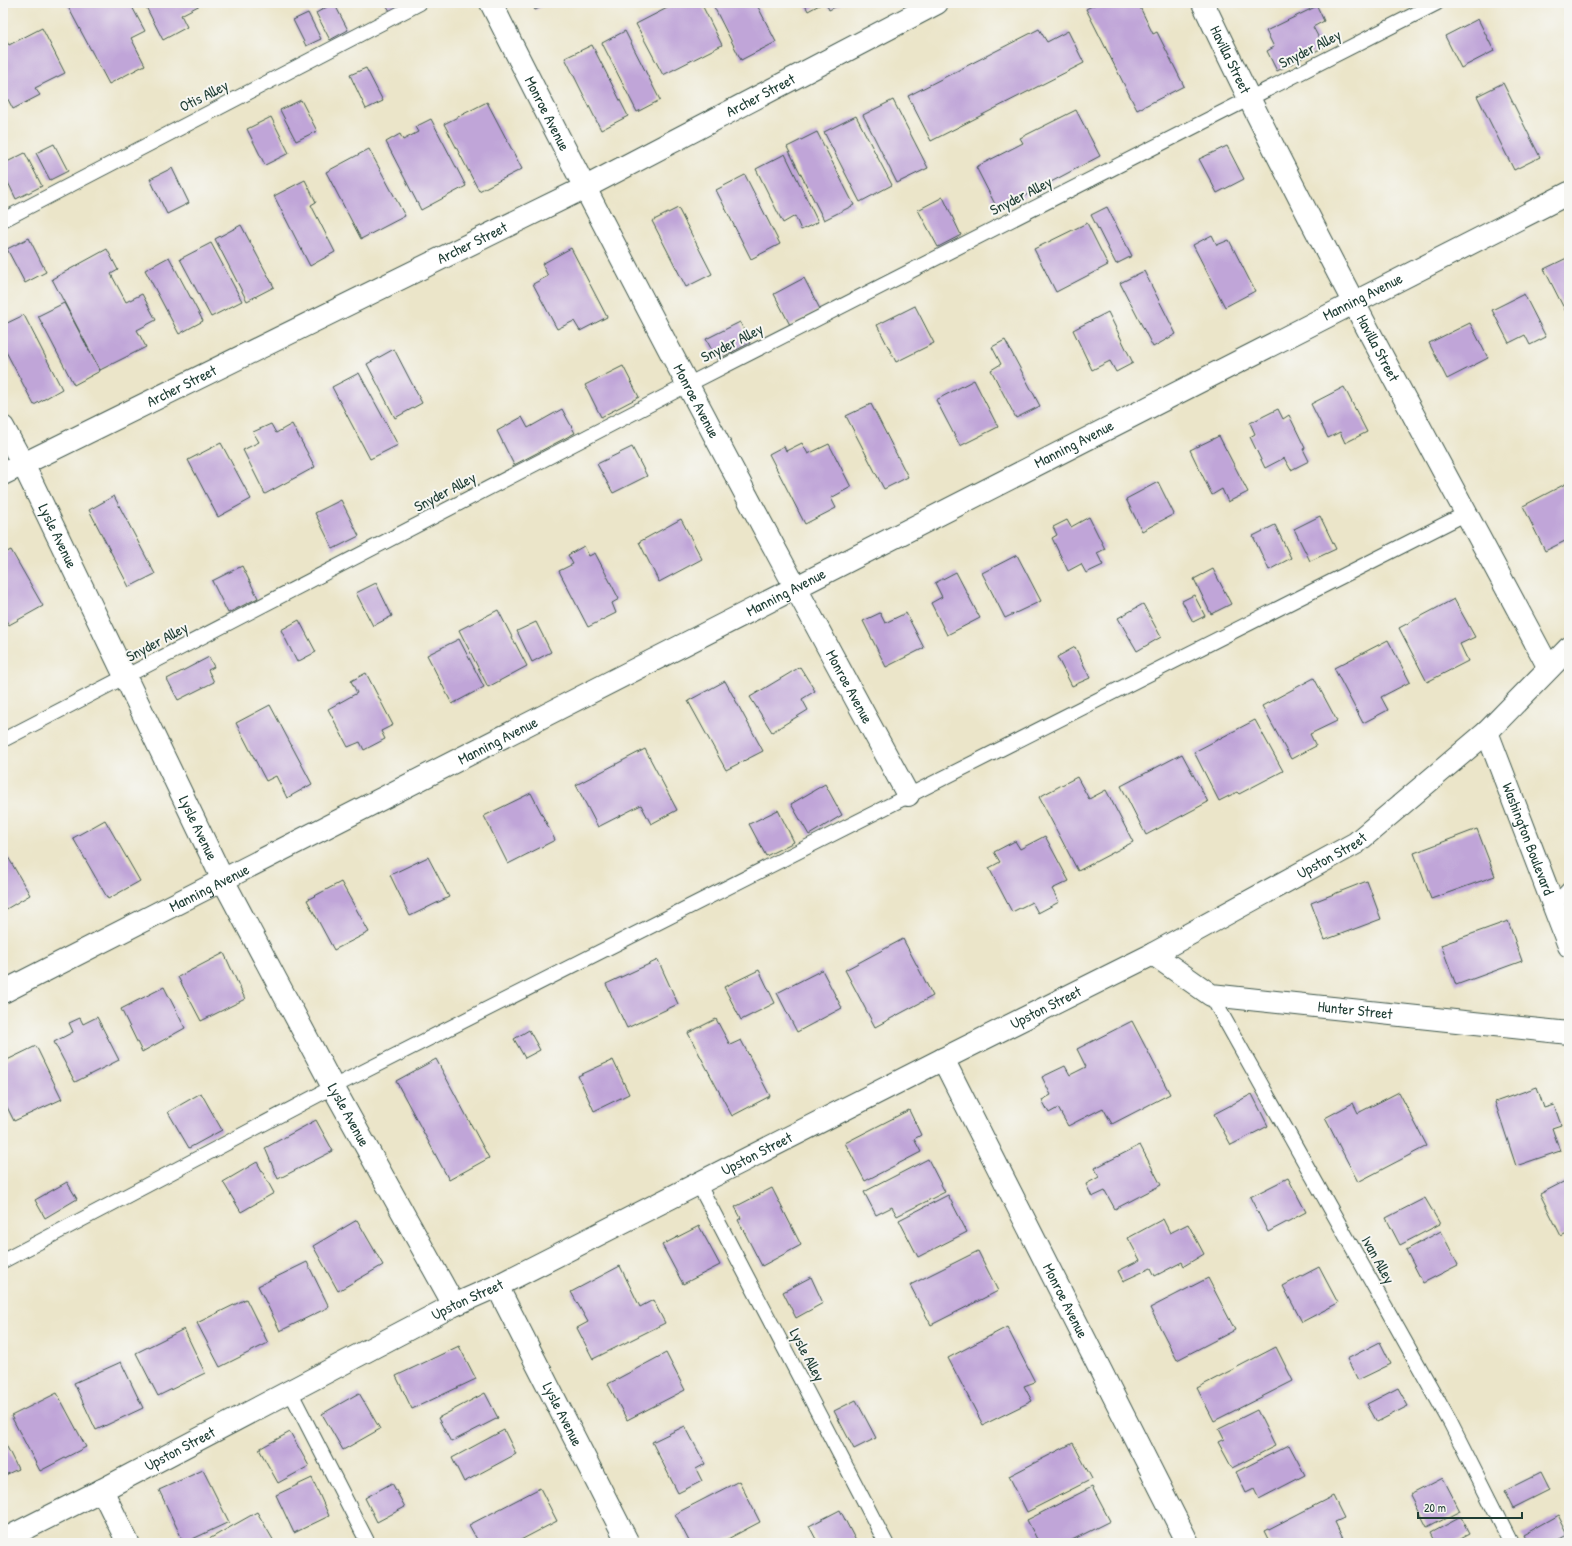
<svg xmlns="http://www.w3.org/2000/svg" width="1572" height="1546" viewBox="0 0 1572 1546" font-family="'Patrick Hand',sans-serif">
  <rect width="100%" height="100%" fill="#f6f6f2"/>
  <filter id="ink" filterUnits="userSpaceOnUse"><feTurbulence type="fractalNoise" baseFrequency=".025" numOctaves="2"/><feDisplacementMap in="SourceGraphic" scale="8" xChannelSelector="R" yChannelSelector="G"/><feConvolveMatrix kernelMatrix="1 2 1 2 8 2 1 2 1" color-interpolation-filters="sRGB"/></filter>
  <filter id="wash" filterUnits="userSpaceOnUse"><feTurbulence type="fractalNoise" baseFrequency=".012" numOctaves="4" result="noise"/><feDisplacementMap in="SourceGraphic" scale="16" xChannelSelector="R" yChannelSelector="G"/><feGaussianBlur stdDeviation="0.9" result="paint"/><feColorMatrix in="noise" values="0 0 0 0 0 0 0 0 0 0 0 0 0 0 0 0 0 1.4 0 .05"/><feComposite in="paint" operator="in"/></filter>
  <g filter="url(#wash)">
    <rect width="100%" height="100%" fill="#ebe5c9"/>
    <g id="blocks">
      <path fill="#c0a5d8" d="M 70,3 L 130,3 L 145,31 L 131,38 L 145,65 L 109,84 L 67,5 Z
        M 144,3 L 204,3 L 181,15 L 187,27 L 163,40 Z
        M 334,3 L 348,30 L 330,40 L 316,13 Z
        M 385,3 L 404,3 L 390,11 Z
        M 531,3 L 549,3 L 535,10 Z
        M 677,3 L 701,3 L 722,45 L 663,75 L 636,24 Z
        M 712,3 L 756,3 L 776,42 L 741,60 Z
        M 804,3 L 823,3 L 808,11 Z
        M 826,3 L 840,3 L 841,4 L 829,10 Z
        M 1098,3 L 1138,3 L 1153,34 L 1157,32 L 1184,86 L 1137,110 L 1086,9 Z
        M 1564,3 L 1569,3 L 1569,13 Z
        M 1317,6 L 1324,21 L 1313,27 L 1324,47 L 1277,71 L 1267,51 L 1274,47 L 1266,31 Z
        M 308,13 L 321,39 L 306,46 L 293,20 Z
        M 1478,19 L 1494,51 L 1461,68 L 1445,36 Z
        M 42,28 L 65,73 L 35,88 L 40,95 L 13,109 L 3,90 L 3,40 L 5,39 L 9,45 Z
        M 1039,29 L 1047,42 L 1068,31 L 1084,63 L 931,141 L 908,96 Z
        M 625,31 L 660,100 L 637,112 L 602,43 Z
        M 592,45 L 628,116 L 601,130 L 565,58 Z
        M 366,68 L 383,101 L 366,109 L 350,75 Z
        M 1503,83 L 1540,157 L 1514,170 L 1477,96 Z
        M 301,100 L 317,131 L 296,141 L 280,110 Z
        M 893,100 L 928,168 L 897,183 L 863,115 Z
        M 487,102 L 522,169 L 479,191 L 444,124 Z
        M 1076,110 L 1100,156 L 998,210 L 976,167 L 1023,143 L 1020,138 Z
        M 856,116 L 892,185 L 860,202 L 824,132 Z
        M 271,117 L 289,153 L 265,165 L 247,129 Z
        M 431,119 L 466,186 L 421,210 L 386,142 L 400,134 L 403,140 L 418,132 L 415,127 Z
        M 817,132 L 854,205 L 824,220 L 787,147 Z
        M 54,144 L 68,171 L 50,180 L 36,153 Z
        M 1227,146 L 1244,179 L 1217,193 L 1199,159 Z
        M 369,149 L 405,216 L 361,239 L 326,172 Z
        M 25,153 L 42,186 L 16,199 L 3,172 L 3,164 Z
        M 785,154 L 818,222 L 801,230 L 795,216 L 783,223 L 756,169 Z
        M 172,168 L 189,203 L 167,214 L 150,179 Z
        M 745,175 L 780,244 L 751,259 L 716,190 Z
        M 305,180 L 316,202 L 311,205 L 335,252 L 310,266 L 274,196 Z
        M 943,197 L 961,235 L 938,247 L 918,210 Z
        M 1107,207 L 1132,256 L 1116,264 L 1091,215 Z
        M 678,208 L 712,274 L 686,287 L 652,221 Z
        M 1087,223 L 1108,265 L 1056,292 L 1034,249 Z
        M 241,225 L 274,287 L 247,301 L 215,239 Z
        M 1212,235 L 1217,245 L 1229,240 L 1255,291 L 1225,307 L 1193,245 Z
        M 29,238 L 46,272 L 25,283 L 7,249 Z
        M 211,243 L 242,301 L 211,317 L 180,259 Z
        M 571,248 L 607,317 L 580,331 L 574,321 L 557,329 L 533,284 L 548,276 L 542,264 Z
        M 107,249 L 118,270 L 111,274 L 126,302 L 142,294 L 156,320 L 137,330 L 146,347 L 100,370 L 52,279 Z
        M 169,257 L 203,321 L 179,334 L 145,270 Z
        M 1569,257 L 1569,313 L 1567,314 L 1544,269 Z
        M 1144,271 L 1176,334 L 1153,347 L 1120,283 Z
        M 804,278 L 820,309 L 790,325 L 774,294 Z
        M 1524,294 L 1546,337 L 1530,345 L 1525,335 L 1509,343 L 1492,310 Z
        M 64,303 L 100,371 L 74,385 L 38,316 Z
        M 915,306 L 934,343 L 896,362 L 877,325 Z
        M 1108,312 L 1133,363 L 1116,372 L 1110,361 L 1092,370 L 1073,330 Z
        M 24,315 L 62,389 L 34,405 L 3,346 L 3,325 Z
        M 740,322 L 750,343 L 717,360 L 706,339 Z
        M 1470,323 L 1488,358 L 1447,379 L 1429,343 Z
        M 1005,340 L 1040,406 L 1016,418 L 991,370 L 1001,364 L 992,347 Z
        M 394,349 L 422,403 L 395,418 L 367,364 Z
        M 623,366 L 639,397 L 601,417 L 585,385 Z
        M 359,373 L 398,445 L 370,459 L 332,387 Z
        M 974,380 L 998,427 L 960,446 L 936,400 Z
        M 1344,387 L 1367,432 L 1345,443 L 1340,432 L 1328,438 L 1311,404 Z
        M 871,404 L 908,477 L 884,489 L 846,416 Z
        M 562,409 L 575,433 L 514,465 L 497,431 L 522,417 L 528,428 Z
        M 1278,409 L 1283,419 L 1289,415 L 1305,448 L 1303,449 L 1309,461 L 1291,470 L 1284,458 L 1265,468 L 1250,437 L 1255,434 L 1250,423 Z
        M 271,424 L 276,433 L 292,424 L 315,467 L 265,494 L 243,450 L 259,442 L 253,432 Z
        M 1219,436 L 1248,492 L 1228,502 L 1222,489 L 1212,495 L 1190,450 Z
        M 221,443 L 251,499 L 218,517 L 188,460 Z
        M 802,443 L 808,454 L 829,444 L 851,487 L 831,498 L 836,508 L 805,524 L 769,454 L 784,446 L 786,451 Z
        M 632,447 L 647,476 L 613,493 L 597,464 Z
        M 1158,482 L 1174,514 L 1142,531 L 1126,499 Z
        M 1569,482 L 1569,539 L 1545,551 L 1523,506 Z
        M 114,496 L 155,574 L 129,587 L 89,510 Z
        M 341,500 L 359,536 L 333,549 L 315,513 Z
        M 1320,516 L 1336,549 L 1310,561 L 1294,529 Z
        M 1089,517 L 1105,549 L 1097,553 L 1103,565 L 1086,573 L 1081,564 L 1068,571 L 1052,538 L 1057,535 L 1053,527 L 1067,520 L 1071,527 Z
        M 681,519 L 702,559 L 659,582 L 639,542 Z
        M 1275,525 L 1291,558 L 1269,570 L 1253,536 Z
        M 584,546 L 589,556 L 595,553 L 619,599 L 612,603 L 616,613 L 588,627 L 559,571 L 573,564 L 568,555 Z
        M 11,550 L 43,606 L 9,625 L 3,616 L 3,554 Z
        M 1017,555 L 1041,601 L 1005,618 L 982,573 Z
        M 242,566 L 258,598 L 228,613 L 212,581 Z
        M 1213,569 L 1231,604 L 1211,614 L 1194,579 Z
        M 956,572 L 980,618 L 947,635 L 931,603 L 942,597 L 935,583 Z
        M 376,583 L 392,616 L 373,626 L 356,593 Z
        M 1194,595 L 1205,616 L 1193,622 L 1182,601 Z
        M 1454,599 L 1475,637 L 1460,644 L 1468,661 L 1427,682 L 1399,628 Z
        M 1143,604 L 1161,637 L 1137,651 L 1118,618 Z
        M 498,610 L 527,666 L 488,687 L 459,630 Z
        M 880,613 L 885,623 L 906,613 L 924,648 L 886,667 L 863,621 Z
        M 299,620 L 316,652 L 297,662 L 281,630 Z
        M 536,622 L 551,652 L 532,662 L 517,631 Z
        M 459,639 L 484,687 L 452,704 L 427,655 Z
        M 1388,640 L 1410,682 L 1381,697 L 1388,710 L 1363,723 L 1334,668 Z
        M 1075,647 L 1090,678 L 1072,686 L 1057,657 Z
        M 209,657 L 214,667 L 208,670 L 214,682 L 178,700 L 167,679 Z
        M 800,667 L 815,691 L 802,699 L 808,710 L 772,732 L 750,697 Z
        M 366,673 L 393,725 L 381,731 L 385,739 L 364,750 L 360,742 L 348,747 L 328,709 L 357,693 L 351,681 Z
        M 1314,678 L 1337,721 L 1310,734 L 1316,746 L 1291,759 L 1262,706 Z
        M 725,681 L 763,751 L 726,770 L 688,701 Z
        M 270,705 L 312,784 L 287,798 L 276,776 L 266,781 L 236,723 Z
        M 1255,720 L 1283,771 L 1239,794 L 1237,792 L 1219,801 L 1194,752 Z
        M 645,749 L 677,810 L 651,824 L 641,805 L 598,827 L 576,785 Z
        M 1182,754 L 1208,802 L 1146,835 L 1121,786 Z
        M 1077,777 L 1089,799 L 1106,790 L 1133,842 L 1078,871 L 1039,797 Z
        M 825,784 L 842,815 L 809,835 L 791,804 Z
        M 531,793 L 555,840 L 508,864 L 484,816 Z
        M 778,810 L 794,842 L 766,856 L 749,824 Z
        M 105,820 L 140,881 L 108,899 L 73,838 Z
        M 1477,829 L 1495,876 L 1431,899 L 1414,853 Z
        M 1045,836 L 1069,881 L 1052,889 L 1059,902 L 1038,913 L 1032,902 L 1012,912 L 989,868 L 1000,862 L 994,852 L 1015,841 L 1020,849 Z
        M 3,850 L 4,850 L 30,895 L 3,911 Z
        M 428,857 L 449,897 L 410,916 L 390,875 Z
        M 1367,881 L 1381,919 L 1325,940 L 1311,903 Z
        M 341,882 L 369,932 L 334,950 L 307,900 Z
        M 1508,921 L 1522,961 L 1456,985 L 1441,945 Z
        M 903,939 L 933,996 L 875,1027 L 845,970 Z
        M 224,953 L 245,999 L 201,1021 L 178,977 Z
        M 658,960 L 678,1004 L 627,1028 L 606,984 Z
        M 759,970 L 775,1003 L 741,1020 L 724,987 Z
        M 822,970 L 842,1008 L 797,1032 L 777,993 Z
        M 164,987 L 185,1028 L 142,1052 L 121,1009 Z
        M 97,1017 L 119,1060 L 75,1082 L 54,1042 L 73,1032 L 69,1023 L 80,1018 L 83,1024 Z
        M 716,1019 L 730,1045 L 741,1040 L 770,1096 L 732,1116 L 688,1033 Z
        M 1132,1021 L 1170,1094 L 1112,1124 L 1103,1108 L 1068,1126 L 1058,1108 L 1049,1113 L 1042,1100 L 1051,1095 L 1042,1077 L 1065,1066 L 1070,1075 L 1086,1067 L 1077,1049 Z
        M 529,1030 L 540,1050 L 525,1058 L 514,1039 Z
        M 36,1046 L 62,1099 L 14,1121 L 3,1099 L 3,1062 Z
        M 436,1059 L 489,1158 L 449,1180 L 396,1081 Z
        M 613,1060 L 629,1094 L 594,1111 L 578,1076 Z
        M 1537,1087 L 1544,1108 L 1554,1105 L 1561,1125 L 1552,1128 L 1560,1151 L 1516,1166 L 1495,1102 Z
        M 1399,1092 L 1427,1146 L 1358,1182 L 1325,1118 L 1353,1103 L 1358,1113 Z
        M 201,1093 L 222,1130 L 189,1148 L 168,1112 Z
        M 1252,1094 L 1268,1126 L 1231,1145 L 1214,1114 Z
        M 909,1110 L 921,1135 L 914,1139 L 921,1152 L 865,1181 L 845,1143 Z
        M 316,1120 L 333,1151 L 278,1179 L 265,1148 Z
        M 1140,1145 L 1161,1185 L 1115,1209 L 1105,1191 L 1092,1197 L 1086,1184 L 1099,1177 L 1095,1168 Z
        M 928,1159 L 945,1192 L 897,1216 L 892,1207 L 876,1215 L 864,1192 Z
        M 257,1162 L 274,1193 L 241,1212 L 223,1182 Z
        M 1288,1178 L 1306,1212 L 1268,1232 L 1250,1197 Z
        M 1569,1179 L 1569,1232 L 1561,1236 L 1540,1194 Z
        M 67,1182 L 77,1199 L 45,1218 L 35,1200 Z
        M 772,1188 L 801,1245 L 762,1266 L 738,1220 L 741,1218 L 735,1207 Z
        M 948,1195 L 967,1232 L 918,1257 L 899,1220 Z
        M 1425,1198 L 1440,1224 L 1400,1245 L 1386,1218 Z
        M 1163,1219 L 1170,1233 L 1188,1224 L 1204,1254 L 1184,1266 L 1182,1262 L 1155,1276 L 1151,1268 L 1123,1281 L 1118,1271 L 1140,1260 L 1128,1238 Z
        M 357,1220 L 383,1265 L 338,1291 L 313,1246 Z
        M 699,1226 L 720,1265 L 683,1284 L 662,1245 Z
        M 1441,1231 L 1458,1265 L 1423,1283 L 1406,1250 Z
        M 978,1251 L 998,1291 L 931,1325 L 910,1285 Z
        M 307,1262 L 329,1307 L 280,1331 L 258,1286 Z
        M 620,1266 L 640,1307 L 653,1300 L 665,1323 L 593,1359 L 577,1328 L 588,1322 L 571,1292 Z
        M 1319,1267 L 1338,1303 L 1302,1322 L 1283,1286 Z
        M 811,1277 L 823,1303 L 796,1318 L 783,1292 Z
        M 1208,1278 L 1235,1330 L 1177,1360 L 1150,1308 Z
        M 246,1299 L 268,1343 L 220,1367 L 197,1323 Z
        M 1007,1327 L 1035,1382 L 1024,1386 L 1032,1401 L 983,1425 L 948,1358 Z
        M 184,1329 L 205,1373 L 158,1396 L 136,1353 Z
        M 1380,1342 L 1391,1364 L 1358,1380 L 1347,1359 Z
        M 459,1346 L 476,1379 L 412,1409 L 396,1376 Z
        M 1276,1347 L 1293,1381 L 1214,1421 L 1197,1388 Z
        M 666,1353 L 685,1390 L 627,1420 L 608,1384 Z
        M 121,1362 L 143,1408 L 96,1430 L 74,1383 Z
        M 1398,1388 L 1408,1406 L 1377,1422 L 1367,1404 Z
        M 57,1393 L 86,1447 L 40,1471 L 11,1416 Z
        M 359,1393 L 380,1429 L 343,1450 L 322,1414 Z
        M 485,1393 L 498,1418 L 451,1442 L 438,1418 Z
        M 856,1400 L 876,1438 L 854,1449 L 834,1411 Z
        M 1257,1410 L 1275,1446 L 1232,1468 L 1218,1442 L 1224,1439 L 1219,1429 Z
        M 685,1426 L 705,1464 L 696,1469 L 702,1481 L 678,1493 L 652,1442 Z
        M 504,1430 L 516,1454 L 464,1482 L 452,1458 Z
        M 290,1432 L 309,1466 L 278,1483 L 259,1449 Z
        M 3,1439 L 18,1469 L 3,1476 Z
        M 1073,1443 L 1092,1479 L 1027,1512 L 1009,1476 Z
        M 1289,1445 L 1305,1475 L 1259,1499 L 1254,1489 L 1246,1493 L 1236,1472 Z
        M 203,1470 L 229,1522 L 184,1543 L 159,1490 Z
        M 1540,1473 L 1549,1491 L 1513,1509 L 1504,1491 Z
        M 312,1478 L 329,1516 L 294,1533 L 276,1495 Z
        M 1443,1478 L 1460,1511 L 1427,1528 L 1410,1495 Z
        M 739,1481 L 760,1522 L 720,1543 L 690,1543 L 675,1514 Z
        M 392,1483 L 405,1507 L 377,1522 L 365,1498 Z
        M 1092,1487 L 1110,1521 L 1066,1543 L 1039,1543 L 1027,1520 Z
        M 540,1488 L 557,1521 L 515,1543 L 479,1543 L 469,1525 Z
        M 1333,1496 L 1344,1518 L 1335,1522 L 1344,1541 L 1341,1543 L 1271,1543 L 1265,1531 Z
        M 840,1510 L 856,1541 L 853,1543 L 818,1543 L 809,1526 Z
        M 257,1512 L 275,1543 L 202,1543 Z
        M 1558,1515 L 1568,1535 L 1553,1543 L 1526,1543 L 1522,1535 Z
        M 1461,1517 L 1470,1534 L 1453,1543 L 1436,1543 L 1431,1533 Z"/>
    </g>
  </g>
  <g filter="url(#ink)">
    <use href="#blocks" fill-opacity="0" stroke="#3e564a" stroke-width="1"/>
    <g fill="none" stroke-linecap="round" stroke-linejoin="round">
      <g stroke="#3e564a" stroke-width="16">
        <path id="service" d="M 3,220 L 420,3
          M 3,740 L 687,385 L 1437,3
          M 1554,905 L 1569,889
          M 1211,995 L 1450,1422 L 1511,1543
          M 698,1183 L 886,1543
          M 3,1261 L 333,1087 L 1467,513
          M 290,1391 L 368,1543"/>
      </g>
      <g stroke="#3e564a" stroke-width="24">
        <g id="minor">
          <path id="s1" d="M 491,3 C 625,270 765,533 908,795"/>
          <path id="s2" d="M 1203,3 C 1310,229 1432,448 1549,668"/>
          <path id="s3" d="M 3,427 L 23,464 L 224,882 L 333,1087 L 454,1305"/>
          <path id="s4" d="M 3,474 L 584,188 L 937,3"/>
          <path id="s5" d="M 1153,954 L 1211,995 L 1569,1033"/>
          <path id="s6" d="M 3,992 C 527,730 1045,455 1569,193"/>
          <path id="s7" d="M 943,1059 L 1188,1543"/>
          <path id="s8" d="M 497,1286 L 628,1543"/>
          <path d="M 102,1490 L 128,1543"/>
          <path id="s9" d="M 3,1540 L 102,1490 L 454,1305 L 497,1286 L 943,1059 L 1153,954 L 1356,843 L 1487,732"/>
        </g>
      </g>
      <g stroke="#3e564a" stroke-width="24">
        <g id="tertiary">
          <path id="s10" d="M 1569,648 L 1487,732 L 1569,946"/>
        </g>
      </g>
      <use href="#service" stroke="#fff" stroke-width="14"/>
      <use href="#minor" stroke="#fff" stroke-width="22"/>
      <use href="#tertiary" stroke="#fff" stroke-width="22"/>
    </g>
  </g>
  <g text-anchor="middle" stroke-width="4" stroke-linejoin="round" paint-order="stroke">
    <g font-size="15" fill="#1f3d34" stroke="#f6f6f2">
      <text transform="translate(1310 49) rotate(-27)" y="5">Snyder Alley</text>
      <text dy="5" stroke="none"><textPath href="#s2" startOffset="63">Havilla Street</textPath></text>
      <text dy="5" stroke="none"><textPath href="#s4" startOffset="847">Archer Street</textPath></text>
      <text transform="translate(204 96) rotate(-27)" y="5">Otis Alley</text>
      <text dy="5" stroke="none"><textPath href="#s1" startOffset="124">Monroe Avenue</textPath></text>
      <text transform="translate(1021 196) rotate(-27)" y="5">Snyder Alley</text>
      <text dy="5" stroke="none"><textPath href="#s4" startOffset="523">Archer Street</textPath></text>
      <text dy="5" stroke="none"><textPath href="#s6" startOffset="1527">Manning Avenue</textPath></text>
      <text transform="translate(732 343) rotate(-27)" y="5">Snyder Alley</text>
      <text dy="5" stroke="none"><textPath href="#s2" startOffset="387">Havilla Street</textPath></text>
      <text dy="5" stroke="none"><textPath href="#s4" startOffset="199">Archer Street</textPath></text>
      <text dy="5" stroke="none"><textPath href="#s1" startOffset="448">Monroe Avenue</textPath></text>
      <text dy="5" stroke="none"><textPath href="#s6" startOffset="1203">Manning Avenue</textPath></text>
      <text transform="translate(445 492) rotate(-28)" y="5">Snyder Alley</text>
      <text dy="5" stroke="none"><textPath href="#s3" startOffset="122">Lysle Avenue</textPath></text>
      <text dy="5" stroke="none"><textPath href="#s6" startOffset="879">Manning Avenue</textPath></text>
      <text transform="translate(157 642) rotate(-28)" y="5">Snyder Alley</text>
      <text dy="5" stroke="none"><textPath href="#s1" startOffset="772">Monroe Avenue</textPath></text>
      <text dy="5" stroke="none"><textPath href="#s6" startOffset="555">Manning Avenue</textPath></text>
      <text dy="5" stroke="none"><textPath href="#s3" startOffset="446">Lysle Avenue</textPath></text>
      <text dy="5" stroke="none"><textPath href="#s10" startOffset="232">Washington Boulevard</textPath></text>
      <text dy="5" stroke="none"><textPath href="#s9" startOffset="1495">Upston Street</textPath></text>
      <text dy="5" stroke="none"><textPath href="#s6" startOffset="231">Manning Avenue</textPath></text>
      <text dy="5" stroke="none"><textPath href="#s9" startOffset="1171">Upston Street</textPath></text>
      <text dy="5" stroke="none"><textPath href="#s5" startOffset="216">Hunter Street</textPath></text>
      <text dy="5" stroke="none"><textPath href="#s3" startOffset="770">Lysle Avenue</textPath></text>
      <text dy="5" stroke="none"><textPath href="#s9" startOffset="847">Upston Street</textPath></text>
      <text transform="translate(1378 1260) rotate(61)" y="5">Ivan Alley</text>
      <text dy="5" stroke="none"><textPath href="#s9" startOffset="523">Upston Street</textPath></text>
      <text dy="5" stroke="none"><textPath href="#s7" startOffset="271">Monroe Avenue</textPath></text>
      <text transform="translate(807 1355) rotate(62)" y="5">Lysle Alley</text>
      <text dy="5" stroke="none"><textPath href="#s8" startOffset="144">Lysle Avenue</textPath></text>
      <text dy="5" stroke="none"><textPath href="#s9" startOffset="199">Upston Street</textPath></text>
    </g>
  </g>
  <rect width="1572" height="1546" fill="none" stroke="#f6f6f2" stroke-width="16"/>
  <path d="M1418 1512v6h104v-6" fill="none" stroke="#1f3d34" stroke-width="2"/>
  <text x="1424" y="1512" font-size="12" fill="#1f3d34" stroke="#f6f6f2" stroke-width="3" paint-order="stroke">20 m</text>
</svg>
